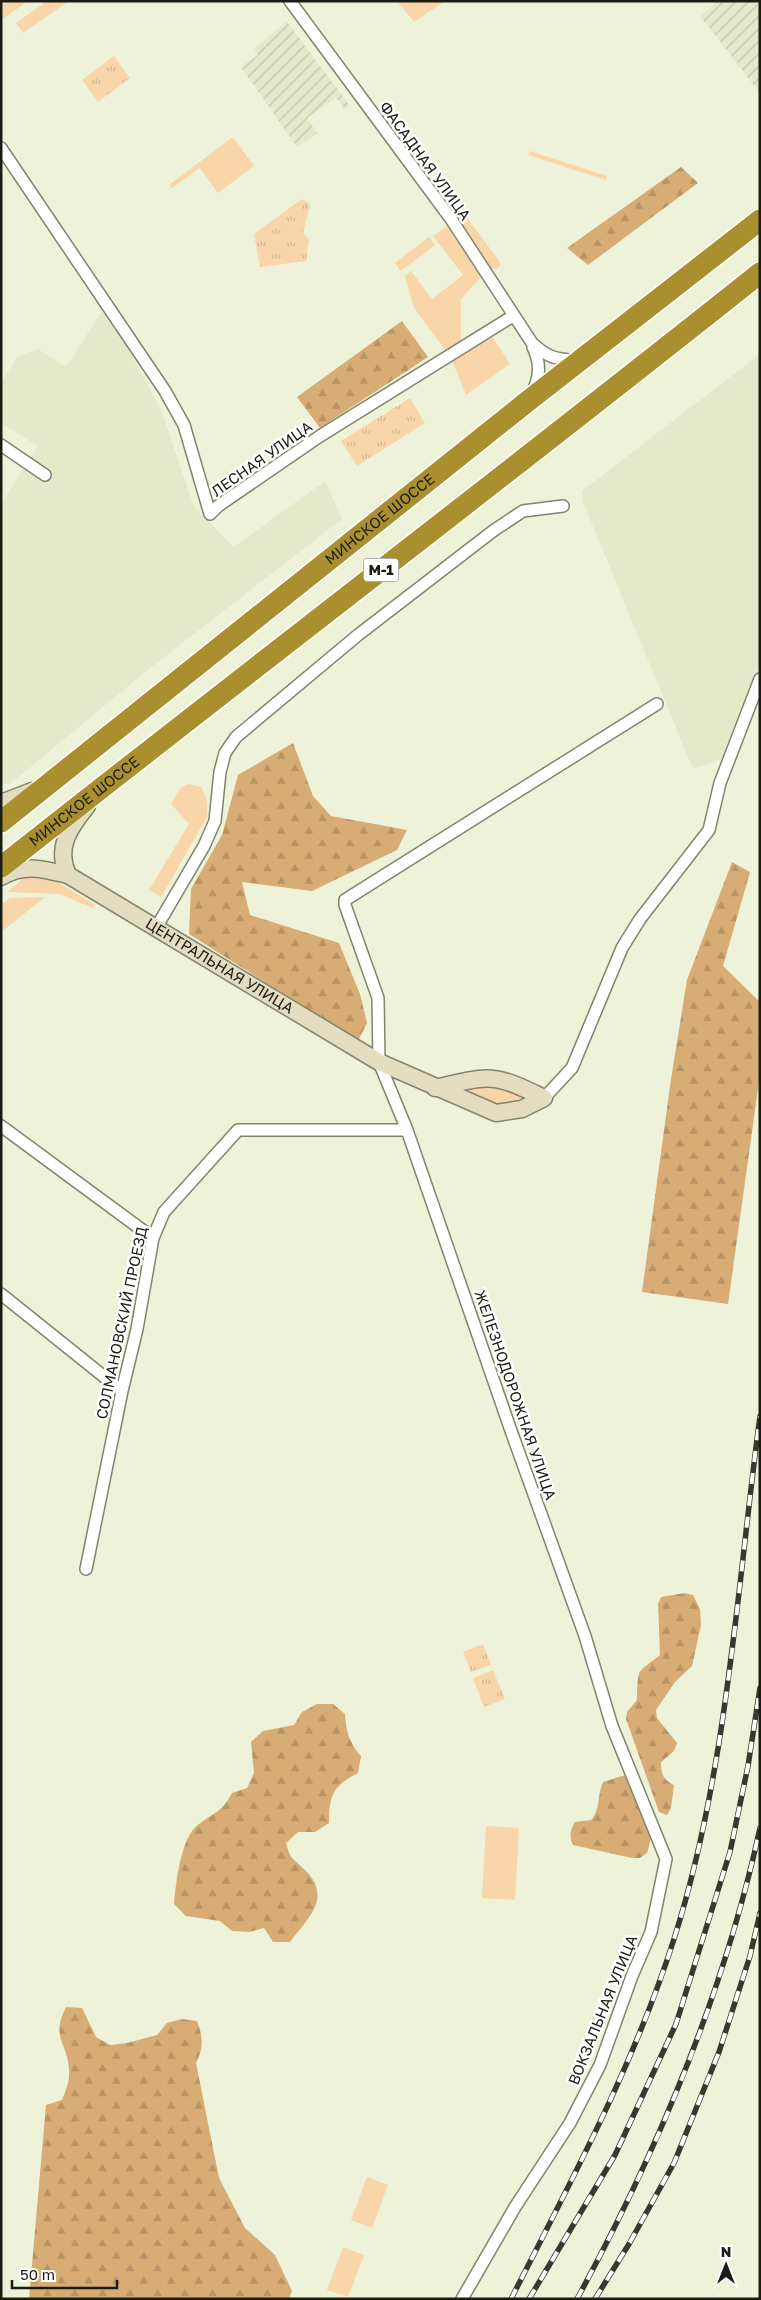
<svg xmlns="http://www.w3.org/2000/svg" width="761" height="2300" viewBox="0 0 761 2300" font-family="'Golos Text',sans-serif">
  <defs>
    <pattern id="industrial-furrows" width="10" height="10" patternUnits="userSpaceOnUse" patternTransform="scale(1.25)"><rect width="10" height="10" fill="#e3e9c9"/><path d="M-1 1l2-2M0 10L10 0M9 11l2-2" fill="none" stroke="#c2c7ac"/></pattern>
    <pattern id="forest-firs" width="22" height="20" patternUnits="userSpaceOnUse" patternTransform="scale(1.25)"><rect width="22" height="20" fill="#d8ac75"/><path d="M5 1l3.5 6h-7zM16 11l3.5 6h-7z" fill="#b99364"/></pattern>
    <pattern id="park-tufts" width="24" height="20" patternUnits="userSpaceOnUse" patternTransform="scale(1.25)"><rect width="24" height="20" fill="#f9d5aa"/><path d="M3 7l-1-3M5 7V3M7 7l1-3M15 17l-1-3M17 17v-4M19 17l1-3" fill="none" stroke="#d5b691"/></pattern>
  </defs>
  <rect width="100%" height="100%" fill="#edf2d9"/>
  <path fill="#e3e9c9" d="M 102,311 L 124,342 L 161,410 L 194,507 L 234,547 L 325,481 L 342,519 L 145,672 L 10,784 L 1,783 L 1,504 L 38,446 L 1,423 L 1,382 L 18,357 L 38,349 L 66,367 Z
    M 760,354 L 760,663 L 721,759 L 693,769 L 583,502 L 582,491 Z"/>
  <path fill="url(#industrial-furrows)" d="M 718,1 L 756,1 L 760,6 L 760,93 L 700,16 Z
    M 287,22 L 350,106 L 344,108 L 336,98 L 307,118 L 317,133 L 297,147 L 241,67 L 258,55 L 254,48 Z"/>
  <path fill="#f9d5aa" d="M 6,1 L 28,1 L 3,19 L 1,5 Z
    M 47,1 L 69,1 L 23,33 L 16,23 Z
    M 397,1 L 445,1 L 414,22 Z
    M 233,137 L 254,166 L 218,193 L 200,168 L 172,188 L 169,185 Z
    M 530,151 L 607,176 L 606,180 L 528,155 Z
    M 453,203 L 456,203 L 500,262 L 500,266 L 496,269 L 490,268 L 449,211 L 449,205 Z
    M 447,226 L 481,277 L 461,299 L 461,342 L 446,351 L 414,308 L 405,276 L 411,271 L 432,299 L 463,275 L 433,236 Z
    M 429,237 L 435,245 L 401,271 L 395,263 Z
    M 492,336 L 510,364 L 466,395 L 451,358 Z
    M 189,784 L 201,787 C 208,798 208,805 207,817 L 161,897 L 149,890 L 189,824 L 171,804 L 181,787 Z
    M 31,874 L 51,878 L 95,905 L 93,908 L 60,894 L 7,892 L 22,879 Z
    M 45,897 L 1,932 L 1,905 L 10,898 Z
    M 490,1081 L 527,1095 L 527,1100 C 491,1107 487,1106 456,1086 Z
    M 486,1826 L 519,1828 L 515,1900 L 482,1898 Z
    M 367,2177 L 388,2185 L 372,2228 L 351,2220 Z
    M 343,2247 L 364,2255 L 348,2297 L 327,2290 Z"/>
  <path fill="url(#forest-firs)" d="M 681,167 L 698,183 L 588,265 L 567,248 Z
    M 402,321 L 428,357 L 320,428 L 297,397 Z
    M 293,743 L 313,796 L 331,816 L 407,830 L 397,850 L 312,891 L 242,882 L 250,915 L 339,943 L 360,994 L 367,1023 L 358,1041 L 189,934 L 191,889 L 222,835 L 238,775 Z
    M 732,862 L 750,872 L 723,966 L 760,1002 L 760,1074 L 728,1304 L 642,1292 L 671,1079 L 687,980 Z
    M 685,1593 L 693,1595 L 700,1609 L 701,1625 L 692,1666 L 675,1682 L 656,1710 L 657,1718 L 677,1743 L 674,1751 L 661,1762 C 661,1773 663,1780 674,1785 L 671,1808 L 667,1815 L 659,1812 L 626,1719 L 627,1712 L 637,1700 C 638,1667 636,1674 660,1655 L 658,1604 L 661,1597 Z
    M 317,1704 L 333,1704 L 345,1714 C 346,1731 349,1743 361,1756 L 358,1773 C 333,1786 329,1795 329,1823 L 315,1832 L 298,1832 L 286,1843 C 291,1861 293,1858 305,1870 C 333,1898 308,1918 290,1942 L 273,1942 L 264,1928 L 249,1932 L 232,1931 L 220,1921 L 186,1916 L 174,1904 C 176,1882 181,1836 199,1824 C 215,1812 222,1812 232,1793 L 247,1788 L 254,1773 L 251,1742 L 263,1731 L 294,1725 L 302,1712 Z
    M 625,1775 L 630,1781 L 651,1838 L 647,1853 L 640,1858 L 632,1858 L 573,1845 C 569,1836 570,1830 575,1822 L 591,1820 C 601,1809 597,1795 603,1782 Z
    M 66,2007 L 82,2008 L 96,2037 L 110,2045 L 127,2043 L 157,2035 L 167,2023 L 182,2019 L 197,2021 C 203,2037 204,2047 196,2063 L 219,2178 L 245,2228 L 275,2255 L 292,2291 L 289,2299 L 29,2299 L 46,2105 L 62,2100 C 66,2090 70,2081 69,2070 C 68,2042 50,2039 66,2007 Z"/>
  <path fill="url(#park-tufts)" d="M 114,56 L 130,78 L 98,102 L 82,80 Z
    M 302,199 L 310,204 L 303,233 L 309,240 L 306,261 L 260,267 L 254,234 Z
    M 410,398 L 425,423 L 357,466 L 341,441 Z
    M 483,1644 L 491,1665 L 471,1672 L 463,1652 Z
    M 493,1670 L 505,1699 L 484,1707 L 473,1678 Z"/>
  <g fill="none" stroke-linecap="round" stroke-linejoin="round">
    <g stroke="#81856e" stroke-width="14">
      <path id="street" d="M 290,1 L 451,219 L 532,343 C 547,357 556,360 577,360
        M 1,148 L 165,391 L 184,425 L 210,514 L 218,506 L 320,436 L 513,316
        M 532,393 C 540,377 541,364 533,347
        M 1,445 L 45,475
        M 156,928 L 204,846 L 215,821 L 220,772 L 225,753 L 236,737 L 358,635 L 493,531 L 523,511 L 563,506
        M 544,1098 L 572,1068 L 622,948 L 640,919 L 709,830 L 720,783 L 760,679
        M 1,1126 L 153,1238
        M 1,1294 L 122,1391
        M 86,1569 L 122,1391 L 137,1329 L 153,1238 L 164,1212 L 238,1130 L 407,1130
        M 462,2299 L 515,2207 L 570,2123 L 600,2065 L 632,1976 L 651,1932 L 666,1859 L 612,1726 L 585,1636 L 510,1428 L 407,1130 L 379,1062 L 378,998 L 345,905 L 345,900 L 657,704"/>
    </g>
    <g stroke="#81856e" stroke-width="19">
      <g id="secondary">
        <path d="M 1,803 L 32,791"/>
        <path d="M 68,875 C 55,848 70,827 87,806"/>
        <path id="s1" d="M 1,877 C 24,863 43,869 68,875 L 379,1062 L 496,1113 L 522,1109 L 544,1098 C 494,1073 489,1075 435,1088"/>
      </g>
    </g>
    <g stroke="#fff" stroke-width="24">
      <g id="highway">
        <path id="s2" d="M 1,822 L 528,401 L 760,220"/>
        <path id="s3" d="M 1,867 C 253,668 509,473 760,273"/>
      </g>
    </g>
    <use href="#street" stroke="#fff" stroke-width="11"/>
    <use href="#secondary" stroke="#e5ddc0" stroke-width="16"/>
    <use href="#highway" stroke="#a98f2e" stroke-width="21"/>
    <g stroke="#37392d" stroke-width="5.5">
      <path id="rail" d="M 511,2299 C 571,2181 634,2065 674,1939 C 727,1773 737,1588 760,1416
        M 529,2299 L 615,2155 L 676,2024 L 730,1852 L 748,1766 L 760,1688
        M 577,2299 C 658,2150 724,1994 760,1828
        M 595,2299 L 629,2244 L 674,2163 L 719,2052 L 750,1956 L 760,1913"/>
    </g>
    <use href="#rail" stroke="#fff" stroke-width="4" stroke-dasharray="11" stroke-linecap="butt"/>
  </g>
  <g text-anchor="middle" stroke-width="5" stroke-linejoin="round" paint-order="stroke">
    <rect fill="#fff" stroke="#5f605a" stroke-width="1" x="363.5" y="558.5" width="35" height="23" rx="4"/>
    <g font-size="14" font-weight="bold" fill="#1b1c13">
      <text x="381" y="575">М-1</text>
    </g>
    <g font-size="15" fill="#1b1c13" stroke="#fff">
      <text transform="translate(425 161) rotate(54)" y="5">ФАСАДНАЯ УЛИЦА</text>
      <text transform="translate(262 459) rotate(-35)" y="5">ЛЕСНАЯ УЛИЦА</text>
      <text dy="5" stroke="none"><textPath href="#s2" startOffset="485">МИНСКОЕ ШОССЕ</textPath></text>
      <text dy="5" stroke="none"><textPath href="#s3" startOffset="106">МИНСКОЕ ШОССЕ</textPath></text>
      <text dy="5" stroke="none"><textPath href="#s1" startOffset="246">ЦЕНТРАЛЬНАЯ УЛИЦА</textPath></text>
      <text transform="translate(122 1323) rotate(-78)" y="5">СОЛМАНОВСКИЙ ПРОЕЗД</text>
      <text transform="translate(515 1395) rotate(71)" y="5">ЖЕЛЕЗНОДОРОЖНАЯ УЛИЦА</text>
      <text transform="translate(603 2010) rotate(-68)" y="5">ВОКЗАЛЬНАЯ УЛИЦА</text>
    </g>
  </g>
  <rect width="761" height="2300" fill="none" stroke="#1b1c13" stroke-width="5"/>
  <g transform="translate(726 2265)" stroke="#ffffff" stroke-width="4" paint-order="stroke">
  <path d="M0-4L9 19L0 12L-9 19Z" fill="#1b1c13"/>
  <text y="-8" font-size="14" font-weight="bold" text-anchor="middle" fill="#1b1c13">N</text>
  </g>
  <path d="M12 2280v8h105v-8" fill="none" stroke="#1b1c13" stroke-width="2.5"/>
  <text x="20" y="2280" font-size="15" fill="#1b1c13" stroke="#ffffff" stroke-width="4" paint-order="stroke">50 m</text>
</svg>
